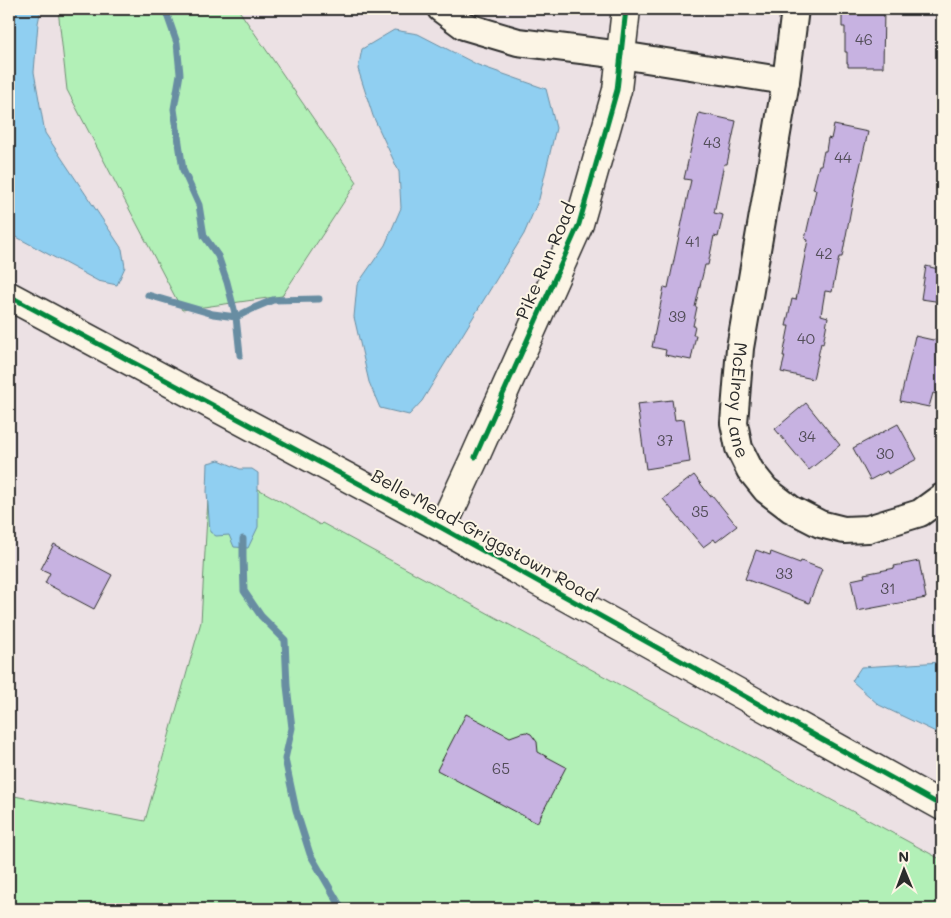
<svg xmlns="http://www.w3.org/2000/svg" width="951" height="918" viewBox="0 0 951 918" font-family="Mali,sans-serif">
  <rect width="100%" height="100%" fill="#ece1e4"/>
  <filter id="ink" filterUnits="userSpaceOnUse"><feTurbulence type="fractalNoise" baseFrequency=".02" numOctaves="2"/><feDisplacementMap in="SourceGraphic" scale="10" xChannelSelector="R" yChannelSelector="G"/><feConvolveMatrix kernelMatrix="1 2 1 2 8 2 1 2 1" color-interpolation-filters="sRGB"/></filter>
  <g filter="url(#ink)">
    <path fill="#b2f0b7" stroke="#6e8e71" d="M 58,9 L 238,9 L 357,182 L 282,296 L 182,310 L 67,90 Z
      M 210,463 L 284,503 L 320,525 L 322,523 L 942,860 L 942,909 L 9,909 L 9,795 L 145,821 L 201,622 Z"/>
    <path fill="#90cff1" stroke="#688da2" d="M 9,9 L 41,9 L 38,23 L 34,72 L 45,133 L 122,249 L 125,267 L 117,285 L 98,281 L 9,233 Z
      M 394,30 L 418,34 L 478,65 L 546,89 L 556,128 L 539,199 L 524,234 L 422,401 L 409,415 L 380,408 L 369,382 L 354,317 L 357,285 L 385,245 L 401,208 L 399,172 L 373,116 L 358,69 L 362,49 Z
      M 219,460 L 240,469 L 252,469 L 258,473 L 258,527 L 248,548 L 234,547 L 229,535 L 216,536 L 210,532 L 207,492 L 208,463 Z
      M 942,662 L 942,735 L 879,705 L 852,681 L 861,667 Z"/>
    <g fill="none" stroke-linecap="round" stroke-linejoin="round">
      <path stroke="#688da2" stroke-width="7" d="M 165,9 L 177,43 L 180,74 L 174,109 L 183,170 L 199,205 L 204,236 L 218,256 L 227,282 L 236,317 L 240,355
        M 148,295 L 213,314 L 236,317 L 254,308 L 273,300 L 319,299
        M 243,539 L 243,557 L 244,591 L 261,616 L 285,640 L 287,686 L 292,728 L 285,759 L 296,810 L 310,854 L 342,909"/>
    </g>
    <path fill="#c7b2e1" stroke="#2b2b2b" d="M 842,9 L 884,9 L 883,67 L 848,67 L 848,63 L 847,63 L 847,52 L 845,52 L 845,27 L 842,27 Z
      M 699,113 L 736,121 L 727,164 L 724,164 L 714,213 L 723,215 L 718,237 L 714,236 L 708,265 L 705,265 L 695,307 L 697,307 L 693,326 L 695,326 L 693,335 L 696,335 L 691,360 L 665,355 L 666,350 L 652,347 L 664,287 L 668,288 L 691,180 L 684,179 Z
      M 834,125 L 868,132 L 854,193 L 842,257 L 839,257 L 832,292 L 825,291 L 821,315 L 828,317 L 823,344 L 821,343 L 813,379 L 781,372 L 785,356 L 783,356 L 789,326 L 786,326 L 792,299 L 796,300 L 808,240 L 805,239 L 816,190 L 813,189 L 819,165 L 821,165 L 824,151 L 826,151 L 828,138 L 831,139 Z
      M 926,266 L 942,270 L 942,302 L 921,299 Z
      M 915,336 L 942,342 L 942,368 L 937,394 L 933,393 L 929,407 L 900,401 Z
      M 672,400 L 675,420 L 684,419 L 690,462 L 646,469 L 637,404 Z
      M 806,403 L 840,445 L 809,470 L 775,429 Z
      M 898,424 L 917,459 L 888,474 L 887,471 L 870,480 L 853,448 Z
      M 694,475 L 710,496 L 712,495 L 737,526 L 716,542 L 714,539 L 703,547 L 663,499 Z
      M 54,544 L 112,575 L 94,609 L 45,583 L 50,573 L 41,569 Z
      M 756,550 L 770,555 L 771,552 L 800,563 L 801,561 L 822,569 L 809,603 L 745,579 Z
      M 919,561 L 926,598 L 857,611 L 851,580 L 865,577 L 864,574 L 895,568 L 894,566 Z
      M 466,714 L 510,737 L 521,733 L 526,732 L 531,734 L 537,742 L 538,752 L 566,767 L 537,823 L 437,770 Z"/>
    <g fill="none" stroke-linecap="round" stroke-linejoin="round">
      <g stroke="#2b2b2b" stroke-width="30">
        <g id="street">
          <path d="M 441,9 L 464,26 L 518,42 L 621,55 L 786,81"/>
          <path id="s1" d="M 795,9 L 786,81 L 740,348 L 734,423 L 739,448 L 750,470 L 766,490 L 791,509 L 820,524 L 844,530 L 868,529 L 920,513 L 942,497"/>
        </g>
      </g>
      <g stroke="#2b2b2b" stroke-width="31">
        <path id="secondary" d="M 9,296 L 442,528 L 942,806
          M 442,528 L 475,457 L 579,224 L 617,90 L 626,9"/>
      </g>
      <use href="#street" stroke="#fcf5e5" stroke-width="26"/>
      <use href="#secondary" stroke="#fcf5e5" stroke-width="28"/>
      <g stroke="#fcf5e5" stroke-width="8">
        <path id="cycleway" d="M 9,296 L 442,528 L 942,806
          M 475,457 L 579,224 L 617,90 L 626,9"/>
      </g>
      <use href="#cycleway" stroke="#00873e" stroke-width="5"/>
    </g>
  </g>
  <g text-anchor="middle" stroke-width="4" stroke-linejoin="round" paint-order="stroke">
    <g font-size="15" fill="#524d58">
      <text x="864" y="45">46</text>
      <text x="712" y="148">43</text>
      <text x="843" y="163">44</text>
      <text x="693" y="247">41</text>
      <text x="824" y="259">42</text>
      <text x="677" y="322">39</text>
      <text x="806" y="344">40</text>
      <text x="807" y="442">34</text>
      <text x="665" y="446">37</text>
      <text x="885" y="459">30</text>
      <text x="700" y="517">35</text>
      <text x="784" y="579">33</text>
      <text x="888" y="594">31</text>
      <text x="501" y="774">65</text>
    </g>
    <g font-size="18" fill="#2b2b2b" stroke="#fcf5e5">
      <text transform="translate(546 261) rotate(-67)" y="6">Pike Run Road</text>
      <text dy="6" stroke="none"><textPath href="#s1" startOffset="396">McElroy Lane</textPath></text>
      <text transform="translate(484 536) rotate(29)" y="6">Belle Mead-Griggstown Road</text>
    </g>
  </g>
  <rect width="951" height="918" fill="none" stroke="#fcf5e5" stroke-width="30"/>
  <rect x="15" y="15" width="921" height="888" fill="none" stroke="#2b2b2b" stroke-width="2" filter="url(#ink)"/>
  <g transform="translate(904 870) rotate(359)" stroke="#fcf5e5" stroke-width="4" paint-order="stroke">
  <path d="M0-4L9 19L0 12L-9 19Z" fill="#2b2b2b"/>
  <text y="-8" font-size="14" font-weight="bold" text-anchor="middle" fill="#2b2b2b">N</text>
  </g>
</svg>
